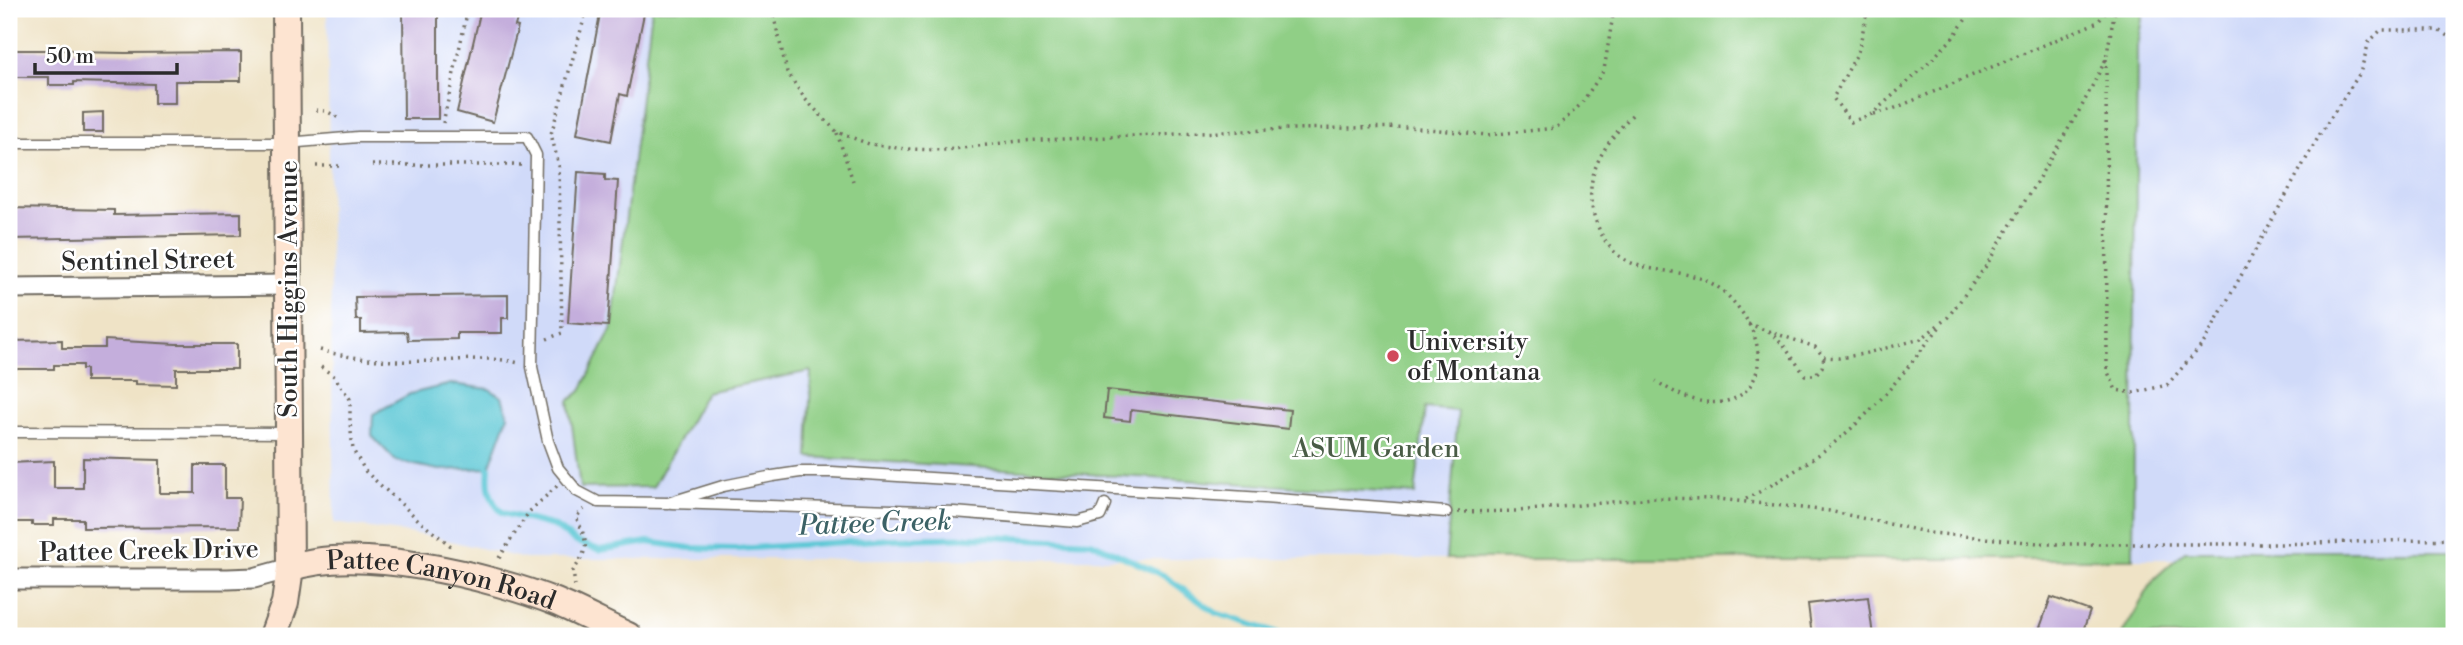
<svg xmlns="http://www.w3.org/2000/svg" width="2463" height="645" viewBox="0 0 2463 645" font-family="'Libre Bodoni',serif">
  <rect width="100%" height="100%" fill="#fff"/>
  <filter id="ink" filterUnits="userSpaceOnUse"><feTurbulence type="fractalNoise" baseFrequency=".0143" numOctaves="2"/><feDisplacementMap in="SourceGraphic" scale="14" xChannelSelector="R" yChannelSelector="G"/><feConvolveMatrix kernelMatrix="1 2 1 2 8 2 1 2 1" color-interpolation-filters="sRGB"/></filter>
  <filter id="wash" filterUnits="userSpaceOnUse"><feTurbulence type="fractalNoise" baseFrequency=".00686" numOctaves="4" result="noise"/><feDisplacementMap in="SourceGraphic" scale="28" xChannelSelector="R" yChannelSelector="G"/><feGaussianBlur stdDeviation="1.57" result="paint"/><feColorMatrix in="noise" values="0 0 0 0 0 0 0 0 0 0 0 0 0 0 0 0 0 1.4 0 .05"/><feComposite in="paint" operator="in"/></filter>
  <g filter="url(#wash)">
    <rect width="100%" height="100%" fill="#efe3c6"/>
    <path fill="#d0daf9" d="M 327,9 L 2454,9 L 2454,559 L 525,559 L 430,536 L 334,523 Z"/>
    <path fill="#90cf86" stroke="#5e7d58" stroke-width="2" d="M 652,9 L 2144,9 L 2137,45 L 2133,559 L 1446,559 L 1458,411 L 1425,408 L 1415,494 L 808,457 L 811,371 L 706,392 L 653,487 L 580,488 L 569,401 L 581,391 L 612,328 Z
      M 2185,551 L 2454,551 L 2454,636 L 2121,636 L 2155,578 Z"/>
    <path fill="#5cc7d5" stroke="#447980" stroke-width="2" d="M 451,384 L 489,389 L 502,397 L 508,416 L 489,468 L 439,470 L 396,461 L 372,436 L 373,414 L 410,394 Z"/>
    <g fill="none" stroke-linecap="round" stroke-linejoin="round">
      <path stroke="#5cc7d5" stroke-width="6" d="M 489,468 C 487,485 490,502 503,513 L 554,526 L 576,542 L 600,550 L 648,542 L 690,548 L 735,549 L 892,539 L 991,537 L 1091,542 L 1163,575 L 1216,613 L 1273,631 L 1283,636"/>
    </g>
    <g id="blocks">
      <path fill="#c4aedc" d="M 403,9 L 438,9 L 438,119 L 404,119 Z
        M 481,9 L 520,9 L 515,26 L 518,27 L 493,122 L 457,112 Z
        M 601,9 L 645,9 L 627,96 L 620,94 L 611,141 L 577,134 Z
        M 9,50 L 74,50 L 74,52 L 125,53 L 241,52 L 241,81 L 175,81 L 175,103 L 154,103 L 154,84 L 74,82 L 74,85 L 49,85 L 49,77 L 9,77 Z
        M 103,112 L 103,132 L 83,132 L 83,113 Z
        M 578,172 L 605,174 L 605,180 L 618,181 L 608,326 L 568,323 Z
        M 9,208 L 114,210 L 114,215 L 241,213 L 241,235 L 9,239 Z
        M 508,295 L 508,318 L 502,318 L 502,333 L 457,333 L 457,339 L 408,340 L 407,332 L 361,333 L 361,320 L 356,320 L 355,297 Z
        M 62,340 L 62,348 L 105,348 L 105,340 L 176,344 L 237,344 L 237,369 L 176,369 L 176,385 L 136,384 L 136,381 L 86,381 L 86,369 L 82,369 L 82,365 L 54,365 L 54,369 L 9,369 L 9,341 Z
        M 1107,390 L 1290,410 L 1288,429 L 1131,410 L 1130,421 L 1104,418 Z
        M 83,458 L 160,460 L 160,493 L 195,493 L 195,465 L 225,465 L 225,498 L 240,498 L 239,527 L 83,528 L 83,519 L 54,519 L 54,525 L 32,525 L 32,522 L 9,522 L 9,463 L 54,461 L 54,488 L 83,488 Z
        M 1868,597 L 1873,636 L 1812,636 L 1808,604 Z
        M 2051,597 L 2090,611 L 2081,636 L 2037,636 Z"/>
    </g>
  </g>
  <g filter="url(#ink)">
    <use href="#blocks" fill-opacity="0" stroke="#706b61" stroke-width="2"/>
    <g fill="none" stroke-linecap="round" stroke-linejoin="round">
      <g stroke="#706b61" stroke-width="13">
        <path id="lane" d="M 9,143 L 287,143 L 358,137 L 527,137 L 536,155 L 532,367 L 548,441 L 558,468 L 577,491 L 598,502 L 668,503 L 723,486 L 773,476 L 800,472 L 832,472 L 1264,498 L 1446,512
          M 9,432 L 288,433
          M 672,503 L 954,512 L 1077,522 L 1100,516 L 1105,504"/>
      </g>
      <g stroke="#706b61" stroke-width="23">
        <path id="street" d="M 9,288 L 288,285
          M 9,579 L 228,579 L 254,578 L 290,568"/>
      </g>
      <g stroke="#706b61" stroke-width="30">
        <g id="secondary">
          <path id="s1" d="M 290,568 C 357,544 490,576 556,602 C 580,612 604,625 628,636"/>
          <path d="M 273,636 L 285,603 L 290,568 L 286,9"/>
        </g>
      </g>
      <path stroke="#706b61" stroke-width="3.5" stroke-dasharray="2 5" stroke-linecap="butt" d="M 772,9 L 787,72 L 805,99 L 837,132 L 869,144 L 906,149 L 946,150 L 1019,141 L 1290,129 L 1409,127 L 1487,135 L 1556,128 L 1581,104 L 1604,70 L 1614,9
        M 1868,9 L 1858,52 L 1833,98 L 1851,122 L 1872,114 L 1921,70 L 1952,39 L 1973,9
        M 2106,59 L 2107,370 L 2116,390 L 2133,393 L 2167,385 L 2203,344 L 2320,134 L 2360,73 L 2369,42 L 2381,30 L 2438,30 L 2454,40
        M 316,110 L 326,111 L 339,118
        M 1874,114 L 1893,109 L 2098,22 L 2108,9
        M 1632,115 C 1600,149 1578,182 1599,229 C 1626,290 1686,255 1726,294 C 1795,361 1745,442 1656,381
        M 443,123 L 468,9
        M 837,133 L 853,181
        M 372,165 L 522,165
        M 316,166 L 341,166
        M 1748,324 L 1815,347 L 1824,357 L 1839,358 L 1863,354 L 1921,339 L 1948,317 L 1986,266 L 2082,106 L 2106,59 L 2115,9
        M 1769,331 L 1784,346 L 1805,375 L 1815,375 L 1822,367 L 1824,357
        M 547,339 L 562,333 L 559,166 L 551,134 L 587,9
        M 320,350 C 359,361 398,362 438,361 C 465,360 492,356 519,363
        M 321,367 L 334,376 L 350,399 L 350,423 L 353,450 L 366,472 L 423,524 L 451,546
        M 1746,499 C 1784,479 1822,455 1854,426 C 1887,396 1914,359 1942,324
        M 1458,512 L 1518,511 L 1653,498 L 1718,499 L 1829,511 L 1931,533 L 2049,544 L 2280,544 L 2454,539
        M 499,558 L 529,512 L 557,486
        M 575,586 L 573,571 C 590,547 588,543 576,517 L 584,509"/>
      <use href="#lane" stroke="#fff" stroke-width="10"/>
      <use href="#street" stroke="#fff" stroke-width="19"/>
      <use href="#secondary" stroke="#fde4d1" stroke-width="26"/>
    </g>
  </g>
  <circle fill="#d1495b" stroke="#fff" stroke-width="2.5" cx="1393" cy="356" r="7"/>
  <g text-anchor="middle" stroke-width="5" stroke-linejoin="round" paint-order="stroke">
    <g font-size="26" fill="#2b2b2b" stroke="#fff">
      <text transform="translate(148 260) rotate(-1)" y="9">Sentinel Street</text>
      <text transform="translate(288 289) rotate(-90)" y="9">South Higgins Avenue</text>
      <text transform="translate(149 550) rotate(-1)" y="9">Pattee Creek Drive</text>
      <text dy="9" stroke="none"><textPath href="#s1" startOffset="154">Pattee Canyon Road</textPath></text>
    </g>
    <g font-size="26" fill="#2b2b2b" stroke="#fff" text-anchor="start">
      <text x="1407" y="350">University<tspan x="1407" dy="30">of Montana</tspan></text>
    </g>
    <g font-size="26" fill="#495c46" stroke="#fff">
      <text x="1376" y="457">ASUM Garden</text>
    </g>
    <g font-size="28" font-style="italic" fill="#3c6266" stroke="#fff">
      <text transform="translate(875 522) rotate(-2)" y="10">Pattee Creek</text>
    </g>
  </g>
  <rect width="2463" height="645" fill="none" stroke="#fff" stroke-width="35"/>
  <path d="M35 63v10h142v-10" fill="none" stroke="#2b2b2b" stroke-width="3.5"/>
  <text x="46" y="63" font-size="21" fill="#2b2b2b" stroke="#ffffff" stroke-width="5" paint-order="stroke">50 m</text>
</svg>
